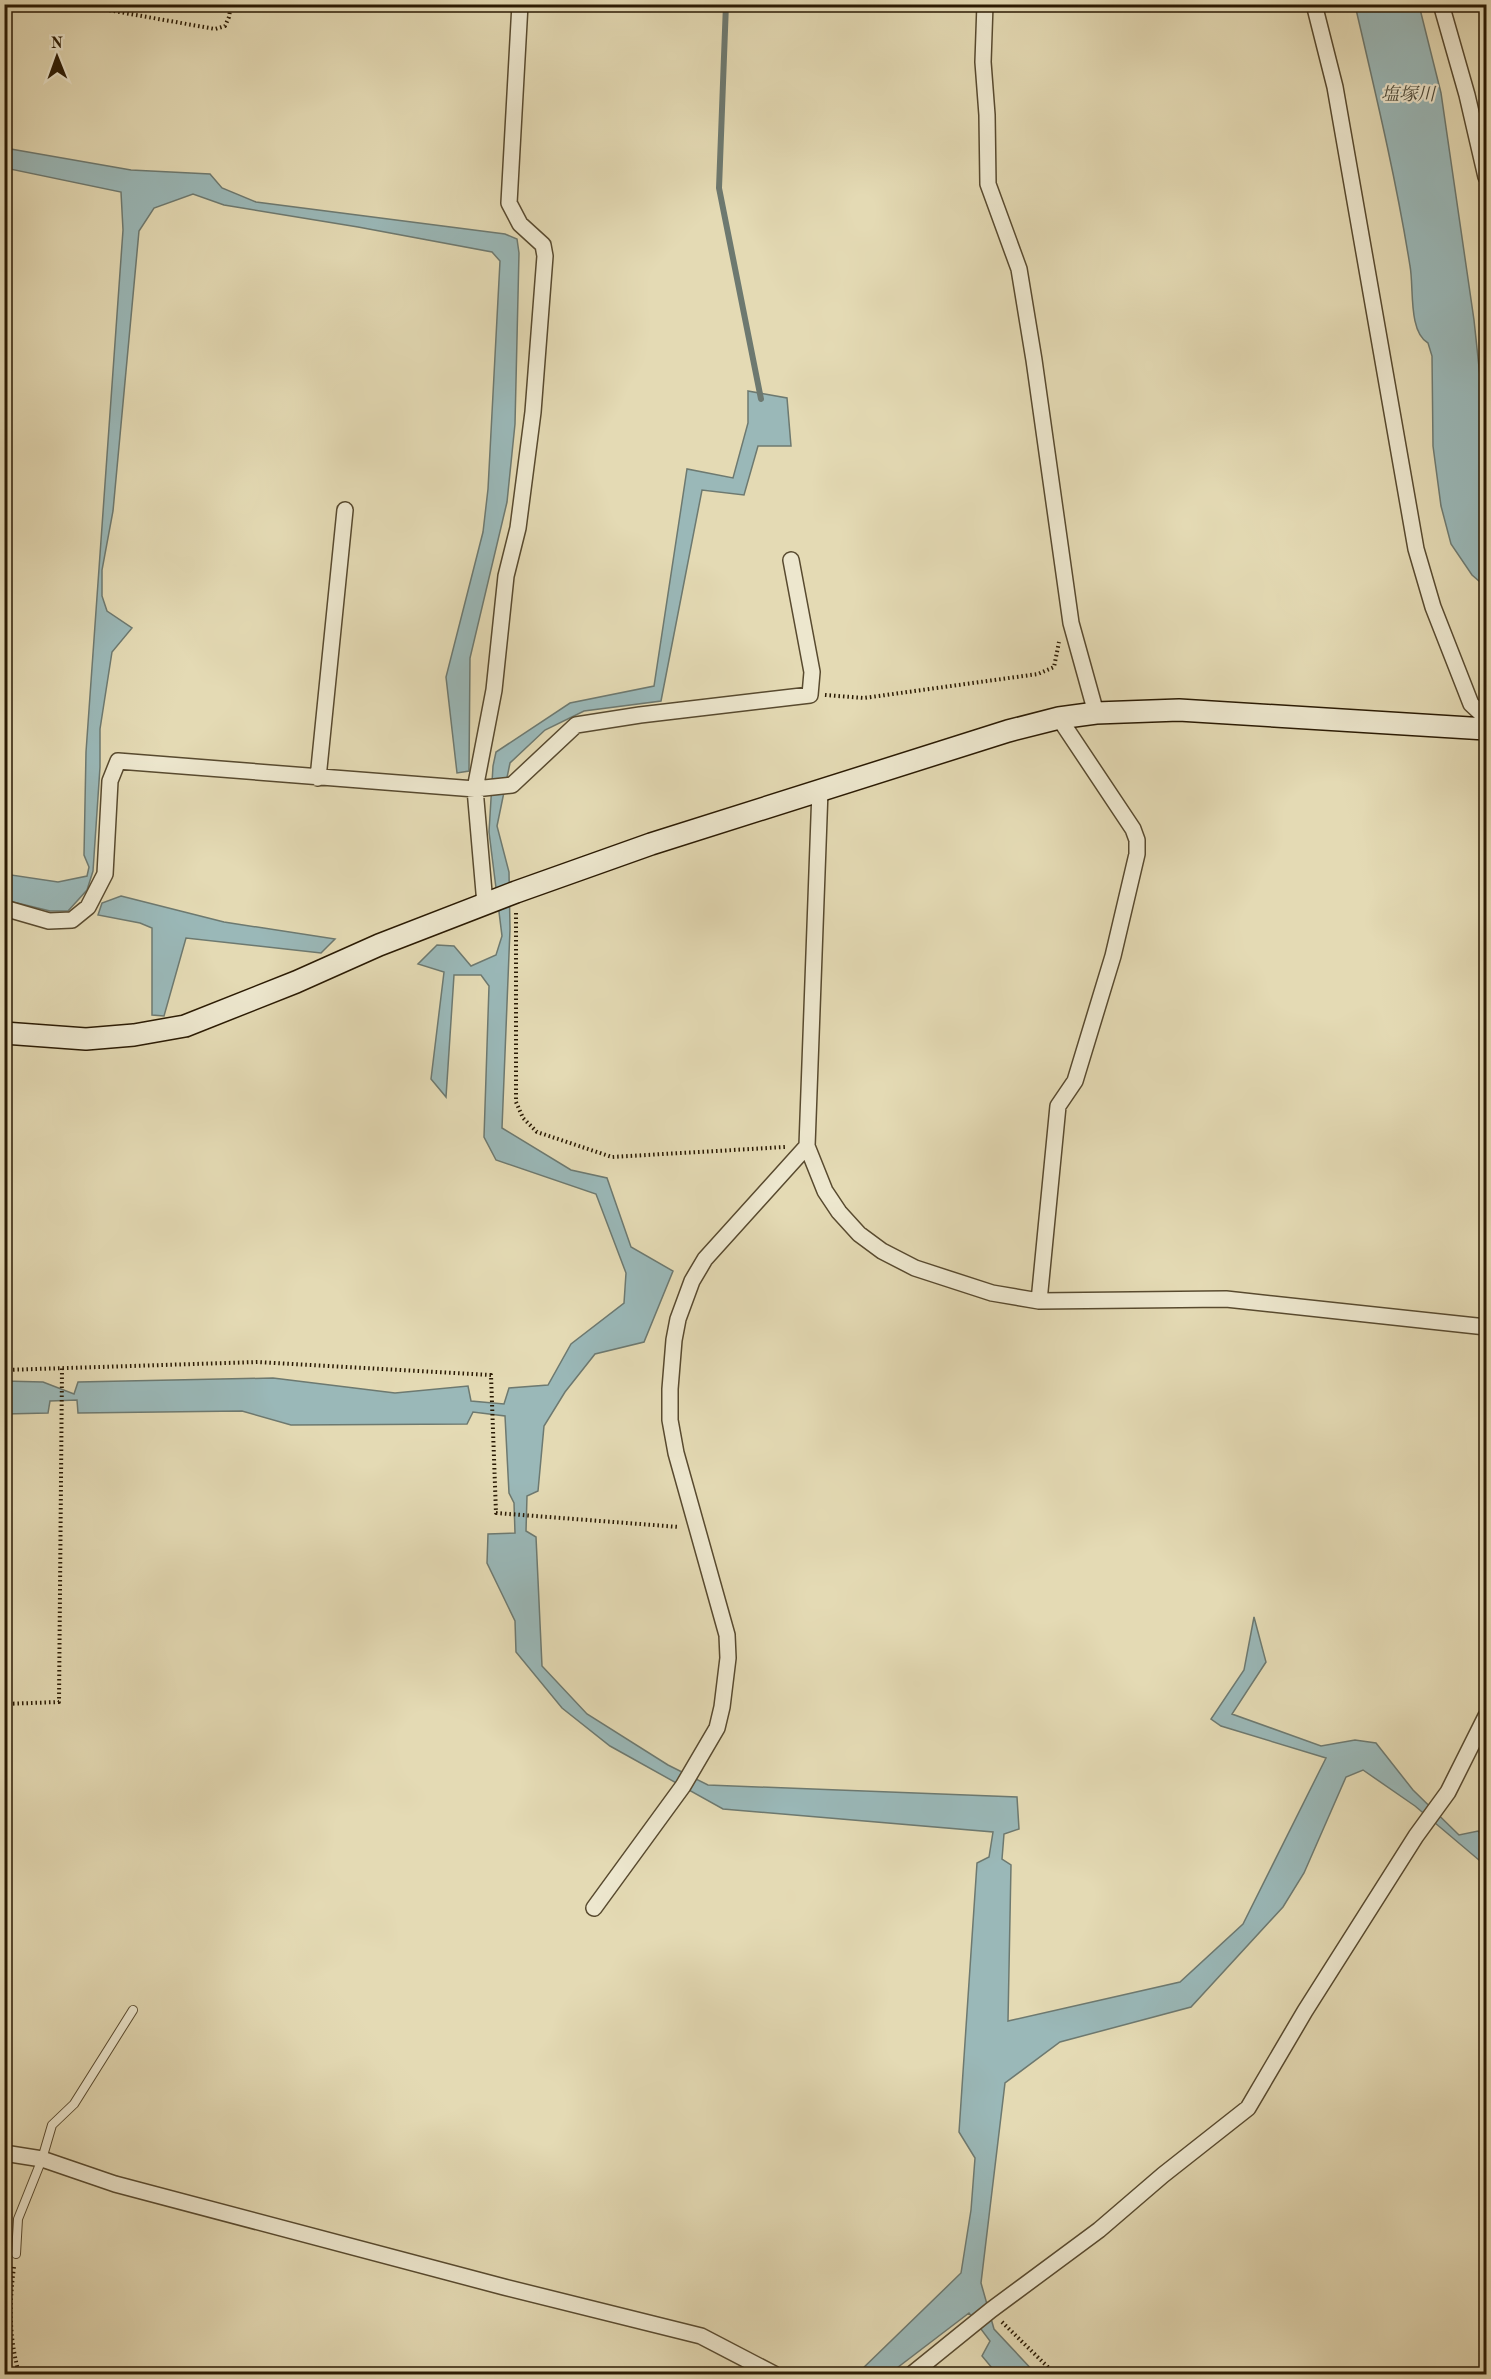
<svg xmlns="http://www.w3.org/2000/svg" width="1491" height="2379" viewBox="0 0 1491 2379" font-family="'Old Standard TT','Noto Serif JP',serif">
  <rect width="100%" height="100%" fill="#e4dab4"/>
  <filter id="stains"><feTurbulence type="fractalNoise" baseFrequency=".00333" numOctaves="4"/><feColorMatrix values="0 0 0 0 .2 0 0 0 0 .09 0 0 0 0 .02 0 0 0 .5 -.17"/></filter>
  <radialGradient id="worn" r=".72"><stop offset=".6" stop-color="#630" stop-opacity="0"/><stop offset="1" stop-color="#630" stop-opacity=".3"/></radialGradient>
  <path fill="#9ab8b8" stroke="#6d7970" stroke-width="1.5" d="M 1355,5 L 1419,5 L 1441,93 L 1474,320 L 1486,433 L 1486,587 L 1472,575 L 1451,544 L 1441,506 L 1433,446 L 1432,356 L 1428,343 C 1408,332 1414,286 1410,266 C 1396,178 1375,91 1355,5 Z
    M 5,148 L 131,170 L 210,174 L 222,188 L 256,202 L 505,234 L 517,239 L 519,253 L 515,424 L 507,502 L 470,658 L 469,771 L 457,773 L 446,677 L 483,532 L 488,489 L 500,261 L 492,252 L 358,227 L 224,205 L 193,194 L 154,208 L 139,231 L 113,511 L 102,570 L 102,596 L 107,611 L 132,628 L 112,652 L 100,729 L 100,767 L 93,871 L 87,890 L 68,911 L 50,911 L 5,900 L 5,874 L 58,882 L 87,876 L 89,867 L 84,855 L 86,752 L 123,230 L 121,192 L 5,168 Z
    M 748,391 L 787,398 L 791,446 L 758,446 L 744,495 L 702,490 L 661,701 L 584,711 L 545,730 L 510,763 L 497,826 L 509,872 L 510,929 L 502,1128 L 571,1170 L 607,1178 L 631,1247 L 673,1271 L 644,1342 L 595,1354 L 565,1392 L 544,1426 L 538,1491 L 527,1496 L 526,1531 L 536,1537 L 542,1666 L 587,1714 L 668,1765 L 708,1785 L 1017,1797 L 1019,1829 L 1004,1834 L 1002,1859 L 1011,1865 L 1008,2021 L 1180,1982 L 1243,1924 L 1326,1758 L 1221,1726 L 1211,1719 L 1244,1670 L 1254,1617 L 1266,1662 L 1232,1714 L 1321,1746 L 1355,1740 L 1376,1743 L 1413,1790 L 1459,1835 L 1478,1831 L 1486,1839 L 1486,1866 L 1415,1806 L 1363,1770 L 1346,1777 L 1304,1873 L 1283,1907 L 1191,2007 L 1060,2042 L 1005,2083 L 981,2283 L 994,2329 L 1036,2374 L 997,2374 L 982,2356 L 990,2341 L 969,2313 L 889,2374 L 857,2374 L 961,2273 L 971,2210 L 975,2158 L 959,2132 L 977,1863 L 989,1857 L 993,1832 L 723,1809 L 610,1746 L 562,1708 L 516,1652 L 515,1621 L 487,1563 L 488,1534 L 515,1533 L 514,1503 L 509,1493 L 505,1416 L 473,1412 L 467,1424 L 291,1425 L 242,1411 L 78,1413 L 77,1400 L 50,1401 L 48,1413 L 5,1414 L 4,1381 L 43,1382 L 74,1394 L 78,1382 L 273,1378 L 395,1393 L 468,1386 L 471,1401 L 504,1404 L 509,1388 L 548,1385 L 571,1344 L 624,1303 L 626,1273 L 596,1194 L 496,1160 L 484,1137 L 489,986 L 481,975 L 454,975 L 446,1097 L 431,1079 L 444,972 L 418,964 L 437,945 L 454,946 L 471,966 L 496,955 L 502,936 L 489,832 L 493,766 L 496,752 L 570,703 L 654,686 L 687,469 L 733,478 L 748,423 Z
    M 121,896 L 224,922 L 335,939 L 321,953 L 186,938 L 164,1016 L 152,1015 L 152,928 L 140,923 L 98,915 L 102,903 Z"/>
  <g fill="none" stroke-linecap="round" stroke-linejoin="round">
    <path stroke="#6d7970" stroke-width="6" d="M 726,4 L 719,188 L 761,399"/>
    <g stroke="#584a2f" stroke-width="10">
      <path id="lane" d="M 16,2254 L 18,2219 L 42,2159 L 52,2125 L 74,2104 L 133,2010"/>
    </g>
    <g stroke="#584a2f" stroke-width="18">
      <path id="street" d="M 985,4 L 983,62 L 987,115 L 988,184 L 1019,269 L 1034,360 L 1071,623 L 1096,713
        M 1314,4 L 1335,87 L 1416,549 L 1433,607 L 1471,704 L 1486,718
        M 1441,4 L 1467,95 L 1486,177
        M 318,778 L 345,510
        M 820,790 L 807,1146 L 825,1191 L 839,1212 L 859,1234 L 882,1251 L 915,1268 L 992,1293 L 1039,1301 L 1226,1299 L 1486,1327
        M 485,904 L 475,789 L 494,690 L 506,576 L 518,528 L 533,412 L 545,256 L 543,245 L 520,224 L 509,203 L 520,4
        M 4,908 L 49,921 L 72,920 L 88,907 L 105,874 L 110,781 L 118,761 L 475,789 L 512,785 L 576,725 L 640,715 L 810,695 L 812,672 L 791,560
        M 1039,1301 L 1058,1106 L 1075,1081 L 1113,956 L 1137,854 L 1137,840 L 1133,829 L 1059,718
        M 594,1908 L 683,1786 L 717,1728 L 722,1707 L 728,1658 L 727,1635 L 676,1453 L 670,1420 L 670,1389 L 674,1340 L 678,1319 L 692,1281 L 705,1259 L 807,1146
        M 4,2153 L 42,2159 L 115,2184 L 504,2287 L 701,2336 L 774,2374
        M 912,2374 L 991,2310 L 1099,2230 L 1163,2175 L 1248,2108 L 1305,2011 L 1416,1836 L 1448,1792 L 1486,1716"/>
    </g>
    <g stroke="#2a1a03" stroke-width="24">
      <path id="secondary" d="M 4,1033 L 86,1039 L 134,1035 L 185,1026 L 296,982 L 379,945 L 516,892 L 651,844 L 1008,731 L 1059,718 L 1096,713 L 1179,710 L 1486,729"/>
    </g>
    <path stroke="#2a1a03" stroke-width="4" stroke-dasharray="1.5 3" stroke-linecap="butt" d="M 74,4 L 215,29 L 225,26 L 229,17 L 231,4
      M 825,695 L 864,698 L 1038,674 L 1054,667 L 1059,642
      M 516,913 L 516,1102 L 523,1118 L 537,1132 L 612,1157 L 785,1147
      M 4,1370 L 258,1362 L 491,1375 L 496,1513 L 679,1527
      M 4,1704 L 59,1702 L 62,1368
      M 14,2267 C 9,2306 9,2336 19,2374
      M 1002,2322 L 1055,2374"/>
    <use href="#lane" stroke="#ede7ce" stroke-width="8"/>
    <use href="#street" stroke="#ede7ce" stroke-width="15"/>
    <use href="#secondary" stroke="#ede7ce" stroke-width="21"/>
  </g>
  <g text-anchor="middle" stroke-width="4.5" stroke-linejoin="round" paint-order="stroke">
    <g font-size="18" font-style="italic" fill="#4c4939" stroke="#ede7ce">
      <text x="1408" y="100">塩塚川</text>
    </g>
  </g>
  <rect width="1491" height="2379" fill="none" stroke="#e4dab4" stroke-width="24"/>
  <rect x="6" y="6" width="1479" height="2367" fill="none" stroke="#2a1a03" stroke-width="3"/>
  <rect x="12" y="12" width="1467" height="2355" fill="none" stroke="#2a1a03" stroke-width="1.5"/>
  <g transform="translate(57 57) rotate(359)" stroke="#ede7ce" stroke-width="4.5" paint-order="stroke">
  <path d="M0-4.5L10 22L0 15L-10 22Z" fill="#2a1a03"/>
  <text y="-9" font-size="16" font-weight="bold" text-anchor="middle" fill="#2a1a03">N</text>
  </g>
  <rect width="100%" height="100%" filter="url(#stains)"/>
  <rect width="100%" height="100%" fill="url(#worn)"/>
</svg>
